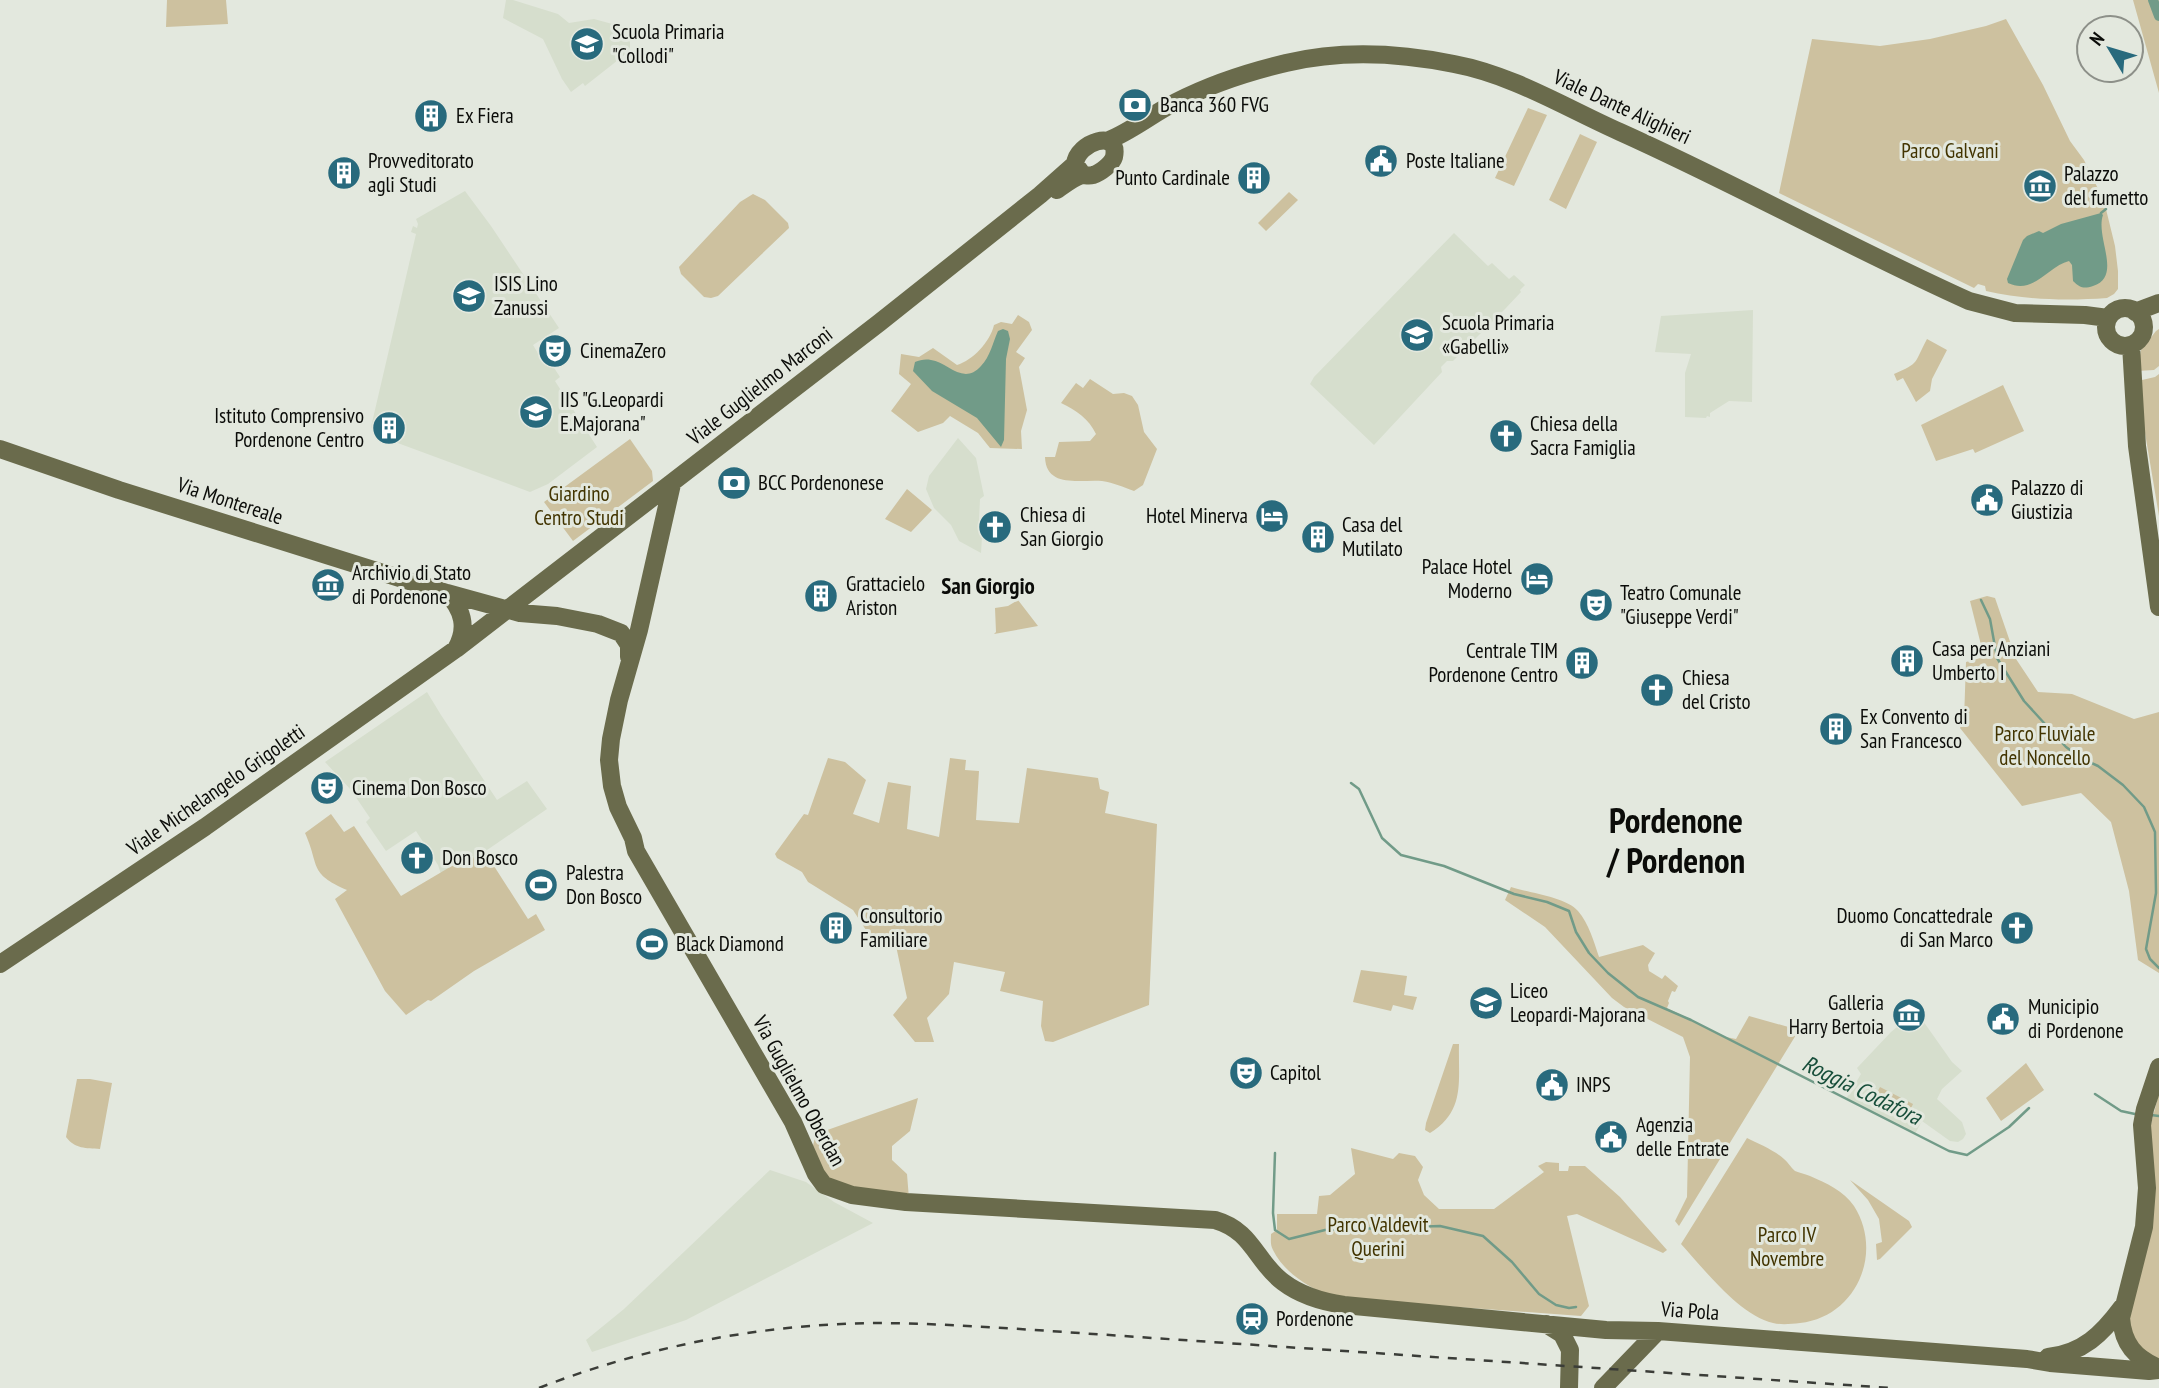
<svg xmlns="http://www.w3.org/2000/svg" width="2159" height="1388" viewBox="0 0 2159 1388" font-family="'PT Sans Narrow',sans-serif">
  <rect width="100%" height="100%" fill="#e3e8de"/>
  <path fill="#d6decd" d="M 506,0 L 513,0 L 558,14 L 569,23 L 594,19 L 616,25 L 630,40 L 630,47 L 627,53 L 585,86 L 583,83 L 571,92 L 562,79 L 543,39 L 503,18 Z
    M 465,191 L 491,226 L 559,328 L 533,345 L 542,360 L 547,357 L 560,377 L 555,381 L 597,447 L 548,484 L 530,492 L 376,435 L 371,427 L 416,234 L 411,232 L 413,226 L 417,228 L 418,224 L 416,219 Z
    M 1454,233 L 1488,266 L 1492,263 L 1509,279 L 1514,275 L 1525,285 L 1520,290 L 1521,292 L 1505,309 L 1453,361 L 1447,361 L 1441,367 L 1442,372 L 1374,445 L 1310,384 L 1314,377 Z
    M 1753,310 L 1752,402 L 1729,401 L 1710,413 L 1710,417 L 1707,416 L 1706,418 L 1685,417 L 1685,373 L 1691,354 L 1655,352 L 1661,316 Z
    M 958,438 L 976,458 L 984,496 L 980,499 L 979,520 L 983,521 L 981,553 L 959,541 L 951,525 L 934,508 L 926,489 L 929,476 Z
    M 427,692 L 441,715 L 497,800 L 527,781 L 547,809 L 474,859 L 471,855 L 441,874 L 438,865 L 416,831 L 386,851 L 366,822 L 370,818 L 351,790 L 325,762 Z
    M 1916,1011 L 1952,1062 L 1962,1071 L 1942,1089 L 1937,1099 L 1962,1122 L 1966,1134 L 1963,1139 L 1958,1142 L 1950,1141 L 1922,1121 L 1915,1134 L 1846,1099 L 1861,1074 L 1857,1068 L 1891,1032 Z
    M 770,1170 L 806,1182 L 834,1202 L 873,1223 L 686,1320 L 592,1352 L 586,1340 L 624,1309 Z"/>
  <path fill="#cdc19f" d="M 167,0 L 226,0 L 228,24 L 166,27 Z
    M 2133,0 L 2159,0 L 2159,93 Z
    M 2006,19 L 2043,85 L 2070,141 L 2084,160 L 2104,201 L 2115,246 L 2118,271 L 2118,289 L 2114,294 L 2107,298 C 2066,301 2026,300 1986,291 L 1985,286 L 1978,284 L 1974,288 L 1779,193 L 1812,39 L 1880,46 L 1930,39 L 1986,26 Z
    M 1528,108 L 1547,115 L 1514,186 L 1495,178 Z
    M 1580,134 L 1597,142 L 1566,209 L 1549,200 Z
    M 1289,192 L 1298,200 L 1266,231 L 1258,223 Z
    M 753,194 L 765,200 L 788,223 L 789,228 L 718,296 L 711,298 L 704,297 L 681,274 L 679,267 L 740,202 Z
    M 1018,315 L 1029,322 L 1032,330 L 1016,352 L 1025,358 L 1019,367 L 1027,410 L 1021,431 L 1022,449 L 990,448 L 978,433 L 950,416 L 943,423 L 918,432 L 891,411 L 911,384 L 899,374 L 901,354 L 919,357 L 933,348 L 957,365 C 973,360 990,342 994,325 L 1001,322 L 1012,324 Z
    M 2159,329 L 2159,366 L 2154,370 L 2137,371 L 2141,350 L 2156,331 Z
    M 1927,339 L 1947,350 L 1932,379 L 1930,391 L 1916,402 L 1903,378 L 1897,381 L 1894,374 C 1920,363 1914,363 1927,339 Z
    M 2159,374 L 2159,516 L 2142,415 L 2142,380 L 2155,377 Z
    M 1090,379 L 1113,394 L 1124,393 L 1132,396 L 1138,405 L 1144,432 L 1157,449 L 1143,485 L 1134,491 C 1123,487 1114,483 1102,481 C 1081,479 1046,489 1045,457 L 1055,457 L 1059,442 L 1090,441 L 1096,434 C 1089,419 1076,410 1061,403 L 1076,383 L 1083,388 Z
    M 2003,385 L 2024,431 L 1975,453 L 1973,449 L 1936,461 L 1921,425 Z
    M 630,439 L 652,471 L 653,481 L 573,541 L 544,502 Z
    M 907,489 L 932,510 L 911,532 L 885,519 Z
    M 1987,596 L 1995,598 L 2016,659 L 2038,692 L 2072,694 L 2134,719 L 2159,712 L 2159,973 L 2138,960 L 2129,891 L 2111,822 L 2081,793 L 2022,806 L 1960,728 L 1964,720 L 1966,662 L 1984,657 L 1970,601 Z
    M 1018,600 L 1038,626 L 994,634 L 996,632 L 995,608 L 1008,606 Z
    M 828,758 L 845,762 L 866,780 L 853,814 L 879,823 L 888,782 L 911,786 L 907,829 L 939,837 L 950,758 L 966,760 L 965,770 L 979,771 L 976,820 L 1019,823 L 1027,768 L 1098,778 L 1100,789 L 1109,792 L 1105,813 L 1157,824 L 1149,1005 L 1053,1042 L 1045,1041 L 1041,1026 L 1043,1001 L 1000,991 L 1005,972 L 954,962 L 949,994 L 927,1018 L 934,1042 L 915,1042 L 893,1015 L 907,998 L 895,941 L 875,944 L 853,910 L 808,882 L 802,872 L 777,858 L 775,854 L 804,814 L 808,815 Z
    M 331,814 L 344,832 L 354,826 L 401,896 L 472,854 L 474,859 L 485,852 L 528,919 L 536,914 L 545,930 L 474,971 L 431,1001 L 428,1000 L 406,1015 L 385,991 L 335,899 L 347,890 C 308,873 320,866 305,833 Z
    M 1511,887 C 1529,893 1566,897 1578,911 C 1589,924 1594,942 1599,957 L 1643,945 L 1653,952 L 1655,953 L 1648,965 L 1649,971 L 1662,979 L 1665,975 L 1678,986 L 1675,992 L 1672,991 L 1668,1001 L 1669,1003 L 1667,1008 L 1726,1037 L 1736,1039 L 1749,1016 L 1799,1030 L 1679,1226 L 1675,1221 L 1687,1197 L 1690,1057 L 1683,1037 L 1624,1007 L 1612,998 L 1545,927 L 1505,900 Z
    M 1361,970 L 1407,976 L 1404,995 L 1417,997 L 1413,1010 L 1393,1005 L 1391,1011 L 1353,1002 Z
    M 1453,1044 L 1459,1044 C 1458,1080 1466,1111 1430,1133 L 1425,1130 L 1426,1123 Z
    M 2026,1063 L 2044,1090 L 2001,1121 L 1986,1098 Z
    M 77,1079 L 90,1079 L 112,1083 L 100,1149 C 86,1148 75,1149 66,1137 Z
    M 1880,1087 L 1913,1104 L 1905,1121 L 1871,1104 Z
    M 2159,1093 L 2159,1361 L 2131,1342 L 2129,1305 L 2148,1136 Z
    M 918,1098 L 910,1131 L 892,1146 L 892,1160 L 907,1174 L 909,1199 L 853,1192 L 828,1180 L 812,1149 L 816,1134 Z
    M 1747,1138 C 1759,1144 1774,1150 1784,1159 C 1788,1162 1791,1168 1795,1171 C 1799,1173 1806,1174 1810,1176 C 1826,1183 1844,1191 1854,1206 C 1884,1253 1856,1317 1800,1323 C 1791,1324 1781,1325 1773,1323 C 1739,1315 1704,1269 1681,1244 Z
    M 1351,1148 L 1393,1159 L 1399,1153 L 1415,1156 L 1423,1167 L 1418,1180 L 1424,1195 L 1439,1209 L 1494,1209 L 1544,1172 L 1538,1166 L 1546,1162 L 1559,1163 L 1559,1171 L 1568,1171 L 1569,1166 L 1585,1166 L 1620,1197 L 1667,1250 L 1663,1253 L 1577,1214 L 1567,1216 L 1589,1306 L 1581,1316 L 1333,1298 C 1310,1288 1284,1273 1273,1250 C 1270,1245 1271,1239 1271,1234 L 1277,1230 L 1277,1214 L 1317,1214 L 1319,1196 L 1330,1195 L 1355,1174 Z
    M 1850,1180 L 1909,1221 L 1912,1227 L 1880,1259 L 1877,1260 L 1876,1244 L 1882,1242 L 1879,1219 L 1868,1200 Z"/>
  <path fill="#719b88" d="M 2101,213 L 2103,215 C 2095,237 2123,277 2093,286 C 2084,289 2080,288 2073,281 L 2072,265 L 2069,261 C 2048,266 2034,295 2008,283 L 2007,279 L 2023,240 L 2027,236 L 2039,231 L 2043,233 L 2061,224 Z
    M 1003,329 L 1008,331 L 1010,339 L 1006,359 L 1004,440 L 1001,447 L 977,418 L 932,391 L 913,371 L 915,362 C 920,360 925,359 931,360 C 948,362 963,386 981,366 C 990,357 993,342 998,331 Z"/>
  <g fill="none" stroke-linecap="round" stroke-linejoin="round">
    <path stroke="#719b88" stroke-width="2.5" d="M 2101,213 L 2106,209
      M 1981,600 L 1990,619 L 1997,658 L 2024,701 L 2066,747 L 2081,758 L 2098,766 L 2123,785 L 2144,807 L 2155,832 L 2156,893 L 2146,949 L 2150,959 L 2159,968
      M 1351,783 L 1359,789 L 1382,838 L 1401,855 L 1444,866 L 1514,894 L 1547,902 L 1569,911 L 1576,932 L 1589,953 L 1608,973 L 1638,997 L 1691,1020 L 1949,1151 L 1967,1155 L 2009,1127 L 2029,1108
      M 2095,1094 L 2121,1111 L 2135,1114
      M 2151,1115 L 2159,1116
      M 1275,1153 L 1273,1213 L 1275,1230 L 1289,1239 L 1325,1230 L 1440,1226 L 1483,1236 L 1512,1262 L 1539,1294 L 1556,1305 L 1569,1308 L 1576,1307"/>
    <path stroke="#719b88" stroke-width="10" d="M 2153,0 L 2159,16"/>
    <path stroke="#6a6b4c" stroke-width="18" d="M 1107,141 C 1132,131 1152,114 1176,102 C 1211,84 1248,72 1286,63 C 1340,50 1400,53 1454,64 C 1513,75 1566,108 1620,132 C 1738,185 1851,248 1969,301 L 2015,313 L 2085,315 L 2108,318
      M 1057,190 C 1064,185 1074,177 1082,175 C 1085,175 1089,176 1093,175 C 1100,173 1112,164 1114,157 C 1120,128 1077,142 1075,164 L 1083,175
      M2106 327a19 19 0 1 1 38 0a19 19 0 1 1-38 0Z
      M 2135,312 L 2159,303
      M 2131,345 L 2137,446 L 2159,607
      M 0,449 L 119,490 L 447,593 L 520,613 L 557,616 L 598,624 L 621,633 L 629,645 L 629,657
      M 672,484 L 639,630 L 619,700 L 611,739 L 609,760 L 612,786 L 618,807 L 633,838 L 636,851 L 793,1122 L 816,1174 L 824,1185 L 852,1195 L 906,1202 L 1215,1220 C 1253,1231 1255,1261 1283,1282 C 1300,1295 1324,1302 1344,1305 L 1606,1330 L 1658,1331 L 2027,1359 L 2050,1363 L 2149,1371 L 2159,1370
      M 447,593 C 463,610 468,628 456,649
      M 0,964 L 205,827 L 456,649 L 879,323 L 1040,195 L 1075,164
      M 2159,1067 L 2145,1109 L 2142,1125 L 2147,1188 L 2144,1227 L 2121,1318 C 2123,1344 2135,1358 2159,1368
      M 1546,1324 L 1562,1334 L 1570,1350 L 1569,1388
      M 2048,1357 C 2083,1353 2102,1334 2122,1307
      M 1603,1388 L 1658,1331"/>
    <path stroke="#3b3d38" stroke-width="2.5" stroke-dasharray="9 9" stroke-linecap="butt" d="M 539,1388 C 644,1347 757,1325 871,1323 C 920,1323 970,1326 1020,1329 L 1891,1388"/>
  </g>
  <defs>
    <g id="school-disc" transform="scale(1.75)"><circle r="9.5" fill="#286a7d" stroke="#e3e8de"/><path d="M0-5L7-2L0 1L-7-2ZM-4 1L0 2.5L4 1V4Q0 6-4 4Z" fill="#fff"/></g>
    <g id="bank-disc" transform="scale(1.75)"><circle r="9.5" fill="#286a7d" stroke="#e3e8de"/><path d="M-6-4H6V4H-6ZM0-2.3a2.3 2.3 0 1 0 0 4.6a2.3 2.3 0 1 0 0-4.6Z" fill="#fff"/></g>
    <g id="building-disc" transform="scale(1.75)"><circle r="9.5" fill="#286a7d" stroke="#e3e8de"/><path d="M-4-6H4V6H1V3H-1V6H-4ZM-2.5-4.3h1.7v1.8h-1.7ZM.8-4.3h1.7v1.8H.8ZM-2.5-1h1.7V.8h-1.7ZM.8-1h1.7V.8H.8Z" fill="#fff"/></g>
    <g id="civic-disc" transform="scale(1.75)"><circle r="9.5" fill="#286a7d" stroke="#e3e8de"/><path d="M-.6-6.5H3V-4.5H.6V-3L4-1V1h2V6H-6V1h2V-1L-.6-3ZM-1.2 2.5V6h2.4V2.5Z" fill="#fff"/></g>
    <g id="museum-disc" transform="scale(1.75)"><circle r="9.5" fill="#286a7d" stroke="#e3e8de"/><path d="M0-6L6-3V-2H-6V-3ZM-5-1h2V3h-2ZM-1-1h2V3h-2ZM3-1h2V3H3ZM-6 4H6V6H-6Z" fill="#fff"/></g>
    <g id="theatre-disc" transform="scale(1.75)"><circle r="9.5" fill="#286a7d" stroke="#e3e8de"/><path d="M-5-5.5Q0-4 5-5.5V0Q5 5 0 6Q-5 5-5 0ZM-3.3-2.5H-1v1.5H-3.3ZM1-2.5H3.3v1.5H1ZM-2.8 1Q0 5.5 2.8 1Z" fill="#fff"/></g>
    <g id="church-disc" transform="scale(1.75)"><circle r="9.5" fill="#286a7d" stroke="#e3e8de"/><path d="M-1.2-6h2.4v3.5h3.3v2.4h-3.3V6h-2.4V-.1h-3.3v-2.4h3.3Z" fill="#fff"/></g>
    <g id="hotel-disc" transform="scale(1.75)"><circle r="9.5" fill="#286a7d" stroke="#e3e8de"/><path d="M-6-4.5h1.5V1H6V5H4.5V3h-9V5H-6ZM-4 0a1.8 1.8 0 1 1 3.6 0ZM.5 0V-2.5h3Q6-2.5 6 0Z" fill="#fff"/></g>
    <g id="stadium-disc" transform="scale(1.75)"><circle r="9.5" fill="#286a7d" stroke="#e3e8de"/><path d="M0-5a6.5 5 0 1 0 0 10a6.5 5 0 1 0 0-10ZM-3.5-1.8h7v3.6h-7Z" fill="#fff"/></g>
    <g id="university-disc" transform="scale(1.75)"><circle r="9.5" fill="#286a7d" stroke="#e3e8de"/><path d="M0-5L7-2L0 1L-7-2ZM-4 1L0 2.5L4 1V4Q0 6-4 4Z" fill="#fff"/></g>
    <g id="station-disc" transform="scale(1.75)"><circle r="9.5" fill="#286a7d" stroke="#e3e8de"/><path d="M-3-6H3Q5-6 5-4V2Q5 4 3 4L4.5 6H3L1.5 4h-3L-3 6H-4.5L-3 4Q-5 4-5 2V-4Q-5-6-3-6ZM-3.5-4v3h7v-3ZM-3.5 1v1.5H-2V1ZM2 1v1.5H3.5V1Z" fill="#fff"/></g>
  </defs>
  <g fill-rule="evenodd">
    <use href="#school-disc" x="587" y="44"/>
    <use href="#bank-disc" x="1135" y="105"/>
    <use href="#building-disc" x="431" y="116"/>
    <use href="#civic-disc" x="1381" y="161"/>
    <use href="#building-disc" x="344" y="173"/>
    <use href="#building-disc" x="1254" y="178"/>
    <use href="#museum-disc" x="2040" y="186"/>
    <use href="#school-disc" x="469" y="296"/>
    <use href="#school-disc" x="1417" y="335"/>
    <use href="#theatre-disc" x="555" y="351"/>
    <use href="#school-disc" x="536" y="412"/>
    <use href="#building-disc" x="389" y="428"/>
    <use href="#church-disc" x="1506" y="436"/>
    <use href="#bank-disc" x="734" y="483"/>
    <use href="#civic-disc" x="1987" y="500"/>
    <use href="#hotel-disc" x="1272" y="516"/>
    <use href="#church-disc" x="995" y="527"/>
    <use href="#building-disc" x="1318" y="537"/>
    <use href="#hotel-disc" x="1537" y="579"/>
    <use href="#museum-disc" x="328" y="585"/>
    <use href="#building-disc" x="821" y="596"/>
    <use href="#theatre-disc" x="1596" y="605"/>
    <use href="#building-disc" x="1907" y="661"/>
    <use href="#building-disc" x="1582" y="663"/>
    <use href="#church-disc" x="1657" y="690"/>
    <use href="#building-disc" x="1836" y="729"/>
    <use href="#theatre-disc" x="327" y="788"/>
    <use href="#church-disc" x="417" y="858"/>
    <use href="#stadium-disc" x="541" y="885"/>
    <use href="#building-disc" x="836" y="928"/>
    <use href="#church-disc" x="2017" y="928"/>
    <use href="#stadium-disc" x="652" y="944"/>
    <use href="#university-disc" x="1486" y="1003"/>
    <use href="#museum-disc" x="1909" y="1015"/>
    <use href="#civic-disc" x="2003" y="1019"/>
    <use href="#theatre-disc" x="1246" y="1073"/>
    <use href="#civic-disc" x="1552" y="1085"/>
    <use href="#civic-disc" x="1611" y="1137"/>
    <use href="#station-disc" x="1252" y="1319"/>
  </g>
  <g text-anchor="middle" stroke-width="6" stroke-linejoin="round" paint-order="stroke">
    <g font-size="21" fill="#0b0c09" stroke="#e3e8de" text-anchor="start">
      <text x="612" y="39">Scuola Primaria<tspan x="612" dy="24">"Collodi"</tspan></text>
      <text x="1160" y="112">Banca 360 FVG</text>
      <text x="456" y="123">Ex Fiera</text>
      <text x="368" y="168">Provveditorato<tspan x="368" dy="24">agli Studi</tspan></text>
      <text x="1406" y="168">Poste Italiane</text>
      <text x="2064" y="181">Palazzo<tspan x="2064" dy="24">del fumetto</tspan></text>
      <text x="1230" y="185" text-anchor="end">Punto Cardinale</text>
      <text x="494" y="291">ISIS Lino<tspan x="494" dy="24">Zanussi</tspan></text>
      <text x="1442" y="330">Scuola Primaria<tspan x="1442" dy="24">«Gabelli»</tspan></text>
      <text x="580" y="358">CinemaZero</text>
      <text x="560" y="407">IIS "G.Leopardi<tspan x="560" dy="24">E.Majorana"</tspan></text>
      <text x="364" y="423" text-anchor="end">Istituto Comprensivo<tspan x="364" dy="24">Pordenone Centro</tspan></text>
      <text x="1530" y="431">Chiesa della<tspan x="1530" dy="24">Sacra Famiglia</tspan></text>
      <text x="758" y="490">BCC Pordenonese</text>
      <text x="2011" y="495">Palazzo di<tspan x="2011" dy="24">Giustizia</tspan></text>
      <text x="1020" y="522">Chiesa di<tspan x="1020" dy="24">San Giorgio</tspan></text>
      <text x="1248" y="523" text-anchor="end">Hotel Minerva</text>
      <text x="1342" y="532">Casa del<tspan x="1342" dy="24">Mutilato</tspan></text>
      <text x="1512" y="574" text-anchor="end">Palace Hotel<tspan x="1512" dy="24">Moderno</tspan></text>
      <text x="352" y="580">Archivio di Stato<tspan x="352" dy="24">di Pordenone</tspan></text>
      <text x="846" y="591">Grattacielo<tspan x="846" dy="24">Ariston</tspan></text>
      <text x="1620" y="600">Teatro Comunale<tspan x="1620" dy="24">"Giuseppe Verdi"</tspan></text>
      <text x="1932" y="656">Casa per Anziani<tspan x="1932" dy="24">Umberto I</tspan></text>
      <text x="1558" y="658" text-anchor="end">Centrale TIM<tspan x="1558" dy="24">Pordenone Centro</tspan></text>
      <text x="1682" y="685">Chiesa<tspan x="1682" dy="24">del Cristo</tspan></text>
      <text x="1860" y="724">Ex Convento di<tspan x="1860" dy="24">San Francesco</tspan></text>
      <text x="352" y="795">Cinema Don Bosco</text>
      <text x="442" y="865">Don Bosco</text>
      <text x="566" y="880">Palestra<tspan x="566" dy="24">Don Bosco</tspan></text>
      <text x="860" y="923">Consultorio<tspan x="860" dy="24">Familiare</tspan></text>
      <text x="1993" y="923" text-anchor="end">Duomo Concattedrale<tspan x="1993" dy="24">di San Marco</tspan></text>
      <text x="676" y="951">Black Diamond</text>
      <text x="1510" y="998">Liceo<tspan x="1510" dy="24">Leopardi-Majorana</tspan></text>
      <text x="1884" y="1010" text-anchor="end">Galleria<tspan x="1884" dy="24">Harry Bertoia</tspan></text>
      <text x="2028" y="1014">Municipio<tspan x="2028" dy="24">di Pordenone</tspan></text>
      <text x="1270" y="1080">Capitol</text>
      <text x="1576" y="1092">INPS</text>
      <text x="1636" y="1132">Agenzia<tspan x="1636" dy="24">delle Entrate</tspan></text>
      <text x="1276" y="1326">Pordenone</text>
    </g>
    <g font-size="21" fill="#0b0c09" stroke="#e3e8de">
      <text transform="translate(1622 107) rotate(25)" y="7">Viale Dante Alighieri</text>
      <text transform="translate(760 386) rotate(-38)" y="7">Viale Guglielmo Marconi</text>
      <text transform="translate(230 501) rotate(18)" y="7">Via Montereale</text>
      <text transform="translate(216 790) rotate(-35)" y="7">Viale Michelangelo Grigoletti</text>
      <text transform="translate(799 1091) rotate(61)" y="7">Via Guglielmo Oberdan</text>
      <text transform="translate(1690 1311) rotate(4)" y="7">Via Pola</text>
    </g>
    <g font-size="21" fill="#423400" stroke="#e3e8de">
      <text x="1950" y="158">Parco Galvani</text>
      <text x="579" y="501">Giardino<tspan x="579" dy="24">Centro Studi</tspan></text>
      <text x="2045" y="741">Parco Fluviale<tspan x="2045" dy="24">del Noncello</tspan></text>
      <text x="1378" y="1232">Parco Valdevit<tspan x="1378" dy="24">Querini</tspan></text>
      <text x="1787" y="1242">Parco IV<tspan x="1787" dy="24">Novembre</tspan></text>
    </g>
    <g font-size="23" font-weight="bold" fill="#0b0c09" stroke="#e3e8de">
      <text x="988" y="594">San Giorgio</text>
    </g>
    <g font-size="23" font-style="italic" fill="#174e3a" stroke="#e3e8de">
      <text transform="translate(1862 1090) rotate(26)" y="8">Roggia Codafora</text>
    </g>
    <g font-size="35" font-weight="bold" fill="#0b0c09" stroke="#e3e8de">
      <text x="1676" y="833">Pordenone<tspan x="1676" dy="40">/ Pordenon</tspan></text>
    </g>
  </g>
  <g transform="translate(2110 49) rotate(308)"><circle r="33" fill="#e3e8de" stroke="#8d9089" stroke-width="2"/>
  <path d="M0-5L12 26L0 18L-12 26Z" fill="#286a7d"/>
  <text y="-10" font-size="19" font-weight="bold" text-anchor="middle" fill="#0b0c09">N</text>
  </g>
</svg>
